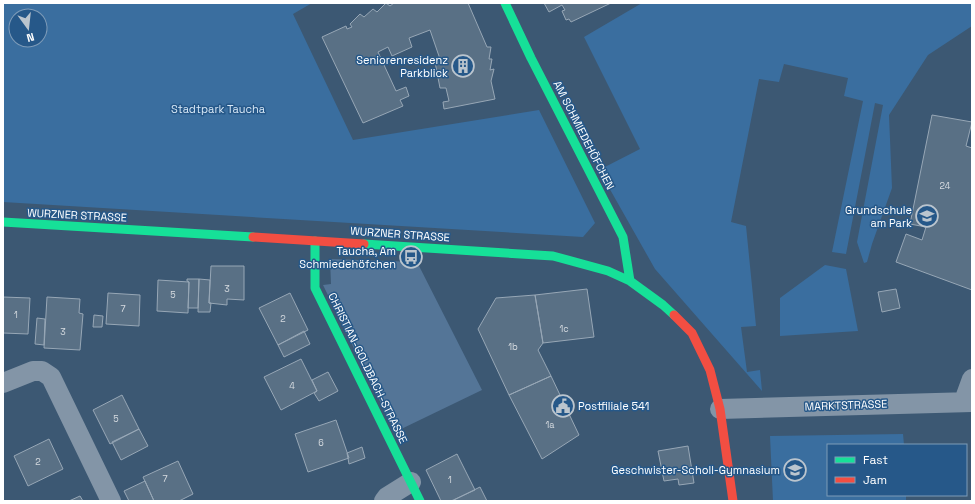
<svg xmlns="http://www.w3.org/2000/svg" width="975" height="504" viewBox="0 0 975 504" font-family="'Space Grotesk',sans-serif">
  <rect width="100%" height="100%" fill="#3c5873"/>
  <path fill="#3a6e9f" fill-rule="evenodd" d="M 3,3 L 312,3 L 293,14 L 353,140 L 539,110 L 595,223 L 583,237 L 3,202 ZM 16,16 L 40,16 L 40,40 L 16,40 Z
    M 642,3 L 972,3 L 972,26 L 928,55 L 889,115 L 892,188 L 872,244 L 867,262 L 864,263 L 857,242 L 883,105 L 875,103 L 846,254 L 832,252 L 863,101 L 844,96 L 848,78 L 784,64 L 779,82 L 759,79 L 731,222 L 746,226 L 756,326 L 741,327 L 747,372 L 760,370 L 762,391 L 655,269 L 599,170 L 640,149 L 584,37 Z
    M 825,265 L 846,269 L 858,331 L 780,336 L 780,298 Z
    M 903,434 L 904,445 L 828,445 L 828,495 L 906,495 L 906,501 L 773,501 L 770,436 Z"/>
  <path fill="#547597" d="M 330,259 L 417,262 L 482,390 L 395,432 L 323,285 L 331,284 Z"/>
  <path fill="#597085" stroke="#97a7b6" d="M 386,3 L 390,6 L 394,3 L 468,3 L 487,47 L 491,47 L 489,59 L 492,59 L 490,70 L 494,69 L 491,81 L 495,99 L 444,109 L 443,102 L 449,101 L 446,88 L 440,88 L 435,62 L 441,62 L 430,30 L 409,38 L 412,47 L 392,56 L 388,47 L 378,52 L 396,91 L 406,87 L 409,96 L 400,100 L 403,106 L 363,123 L 322,37 L 346,26 L 347,29 L 352,27 L 350,24 L 360,14 L 364,17 L 373,9 L 377,12 Z
    M 544,3 L 611,3 L 571,22 L 569,19 L 566,20 L 562,11 L 565,10 L 562,5 L 549,12 Z
    M 932,115 L 972,122 L 966,146 L 972,148 L 972,290 L 896,262 L 906,234 L 922,240 L 926,227 L 910,224 Z
    M 211,266 L 244,266 L 244,300 L 227,299 L 227,305 L 209,303 Z
    M 187,279 L 199,279 L 198,308 L 188,308 L 189,282 L 187,281 Z
    M 199,279 L 210,280 L 209,303 L 211,303 L 210,312 L 198,312 Z
    M 158,280 L 189,282 L 188,313 L 157,311 Z
    M 587,289 L 594,337 L 543,343 L 535,295 Z
    M 896,289 L 900,308 L 882,312 L 878,292 Z
    M 108,293 L 140,295 L 139,326 L 106,324 Z
    M 290,293 L 308,330 L 278,345 L 259,308 Z
    M 535,295 L 543,343 L 538,350 L 551,376 L 509,395 L 478,329 L 496,298 Z
    M 3,297 L 30,298 L 28,334 L 3,333 Z
    M 47,297 L 80,299 L 79,313 L 83,314 L 80,350 L 44,348 Z
    M 94,315 L 103,316 L 102,327 L 93,327 Z
    M 37,318 L 45,319 L 44,345 L 35,344 Z
    M 304,331 L 310,344 L 284,357 L 278,345 Z
    M 301,359 L 317,391 L 281,410 L 264,377 Z
    M 328,372 L 338,391 L 319,401 L 314,393 L 317,391 L 312,380 Z
    M 551,376 L 579,435 L 542,459 L 509,395 Z
    M 122,395 L 139,429 L 110,444 L 93,410 Z
    M 336,420 L 349,458 L 308,472 L 295,434 Z
    M 139,429 L 148,446 L 121,460 L 112,442 Z
    M 49,439 L 63,469 L 28,486 L 14,456 Z
    M 688,446 L 694,483 L 679,485 L 678,479 L 664,481 L 658,451 Z
    M 362,447 L 365,458 L 349,464 L 347,453 Z
    M 457,454 L 475,490 L 451,501 L 441,501 L 426,470 Z
    M 178,461 L 193,494 L 179,501 L 154,501 L 143,477 Z
    M 145,481 L 154,501 L 129,501 L 124,491 Z
    M 480,487 L 487,501 L 455,501 L 454,500 Z
    M 80,496 L 83,501 L 69,501 Z"/>
  <g fill="none" stroke-linecap="round" stroke-linejoin="round">
    <path stroke="#8395a7" stroke-width="20" d="M 3,383 L 33,371 L 42,371 L 51,377 L 111,501
      M 964,401 L 972,379
      M 720,409 L 972,402
      M 384,501 L 387,497 L 411,482"/>
    <path stroke="#16e098" stroke-width="9" d="M 505,3 L 531,58 L 623,237 L 630,281
      M 3,222 L 253,237
      M 315,241 L 315,288 L 420,501
      M 364,244 L 553,256 L 608,271 L 630,281 L 663,305 L 674,315"/>
    <path stroke="#f24e42" stroke-width="9" d="M 253,237 L 364,244
      M 674,315 L 692,333 L 710,370 L 720,409 L 733,501"/>
  </g>
  <defs>
    <g id="building-ring" transform="scale(1.15)"><circle r="9.5" fill="#265889" stroke="#bbc5ce" stroke-width="1.5"/><path d="M-4-6H4V6H1V3H-1V6H-4ZM-2.5-4.3h1.7v1.8h-1.7ZM.8-4.3h1.7v1.8H.8ZM-2.5-1h1.7V.8h-1.7ZM.8-1h1.7V.8H.8Z" fill="#bbc5ce"/></g>
    <g id="school-ring" transform="scale(1.15)"><circle r="9.5" fill="#265889" stroke="#bbc5ce" stroke-width="1.5"/><path d="M0-5L7-2L0 1L-7-2ZM-4 1L0 2.5L4 1V4Q0 6-4 4Z" fill="#bbc5ce"/></g>
    <g id="bus-ring" transform="scale(1.15)"><circle r="9.5" fill="#265889" stroke="#bbc5ce" stroke-width="1.5"/><path d="M-5-6H5V4H4V6H2V4H-2V6H-4V4H-5ZM-3.5-4V0h7V-4ZM-3.5 1.2v1.5H-2V1.2ZM2 1.2v1.5H3.5V1.2Z" fill="#bbc5ce"/></g>
    <g id="civic-ring" transform="scale(1.15)"><circle r="9.5" fill="#265889" stroke="#bbc5ce" stroke-width="1.5"/><path d="M-.6-6.5H3V-4.5H.6V-3L4-1V1h2V6H-6V1h2V-1L-.6-3ZM-1.2 2.5V6h2.4V2.5Z" fill="#bbc5ce"/></g>
  </defs>
  <g fill-rule="evenodd">
    <use href="#building-ring" x="463" y="66"/>
    <use href="#school-ring" x="927" y="216"/>
    <use href="#bus-ring" x="411" y="257"/>
    <use href="#civic-ring" x="563" y="406"/>
    <use href="#school-ring" x="795" y="470"/>
  </g>
  <g text-anchor="middle" stroke-width="3" stroke-linejoin="round" paint-order="stroke">
    <g font-size="9" fill="#d6dbe0">
      <text x="945" y="189">24</text>
      <text x="227" y="292">3</text>
      <text x="173" y="298">5</text>
      <text x="123" y="312">7</text>
      <text x="16" y="318">1</text>
      <text x="283" y="322">2</text>
      <text x="564" y="332">1c</text>
      <text x="63" y="335">3</text>
      <text x="513" y="350">1b</text>
      <text x="292" y="389">4</text>
      <text x="116" y="422">5</text>
      <text x="550" y="428">1a</text>
      <text x="321" y="446">6</text>
      <text x="38" y="465">2</text>
      <text x="165" y="482">7</text>
      <text x="450" y="483">1</text>
    </g>
    <g font-size="11" fill="#fff" stroke="#265889" text-anchor="end">
      <text x="448" y="64">Seniorenresidenz<tspan x="448" dy="13">Parkblick</tspan></text>
      <text x="912" y="214">Grundschule<tspan x="912" dy="13">am Park</tspan></text>
      <text x="396" y="255">Taucha, Am<tspan x="396" dy="13">Schmiedehöfchen</tspan></text>
      <text x="578" y="410" text-anchor="start">Postfiliale 541</text>
      <text x="780" y="474">Geschwister-Scholl-Gymnasium</text>
    </g>
    <g font-size="11" fill="#d7e8f7" stroke="#265889">
      <text x="218" y="113">Stadtpark Taucha</text>
    </g>
    <g font-size="11" fill="#fff" stroke="#265889">
      <text transform="translate(584 135) rotate(63)" y="4">AM SCHMIEDEHÖFCHEN</text>
      <text transform="translate(77 215) rotate(3)" y="4">WURZNER STRASSE</text>
      <text transform="translate(400 234) rotate(4)" y="4">WURZNER STRASSE</text>
      <text transform="translate(368 368) rotate(64)" y="4">CHRISTIAN-GOLDBACH-STRASSE</text>
      <text transform="translate(846 405) rotate(-2)" y="4">MARKTSTRASSE</text>
    </g>
  </g>
  <rect width="975" height="504" fill="none" stroke="#ffffff" stroke-width="8"/>
  <rect x="827" y="444" width="140" height="52" fill="#265889" stroke="#7d9bb8"/>
  <rect x="835" y="457" width="20" height="6" fill="#16e098" stroke="#7d9bb8"/>
  <text x="863" y="464" font-size="12" fill="#ffffff">Fast</text>
  <rect x="835" y="477" width="20" height="6" fill="#f24e42" stroke="#7d9bb8"/>
  <text x="863" y="484" font-size="12" fill="#ffffff">Jam</text>
  <g transform="translate(28 28) rotate(165)"><circle r="19" fill="#265889" stroke="#7d9bb8"/>
  <path d="M0-3L7 15L0 10L-7 15Z" fill="#bbc5ce"/>
  <text y="-6" font-size="11" font-weight="bold" text-anchor="middle" fill="#ffffff">N</text>
  </g>
</svg>
